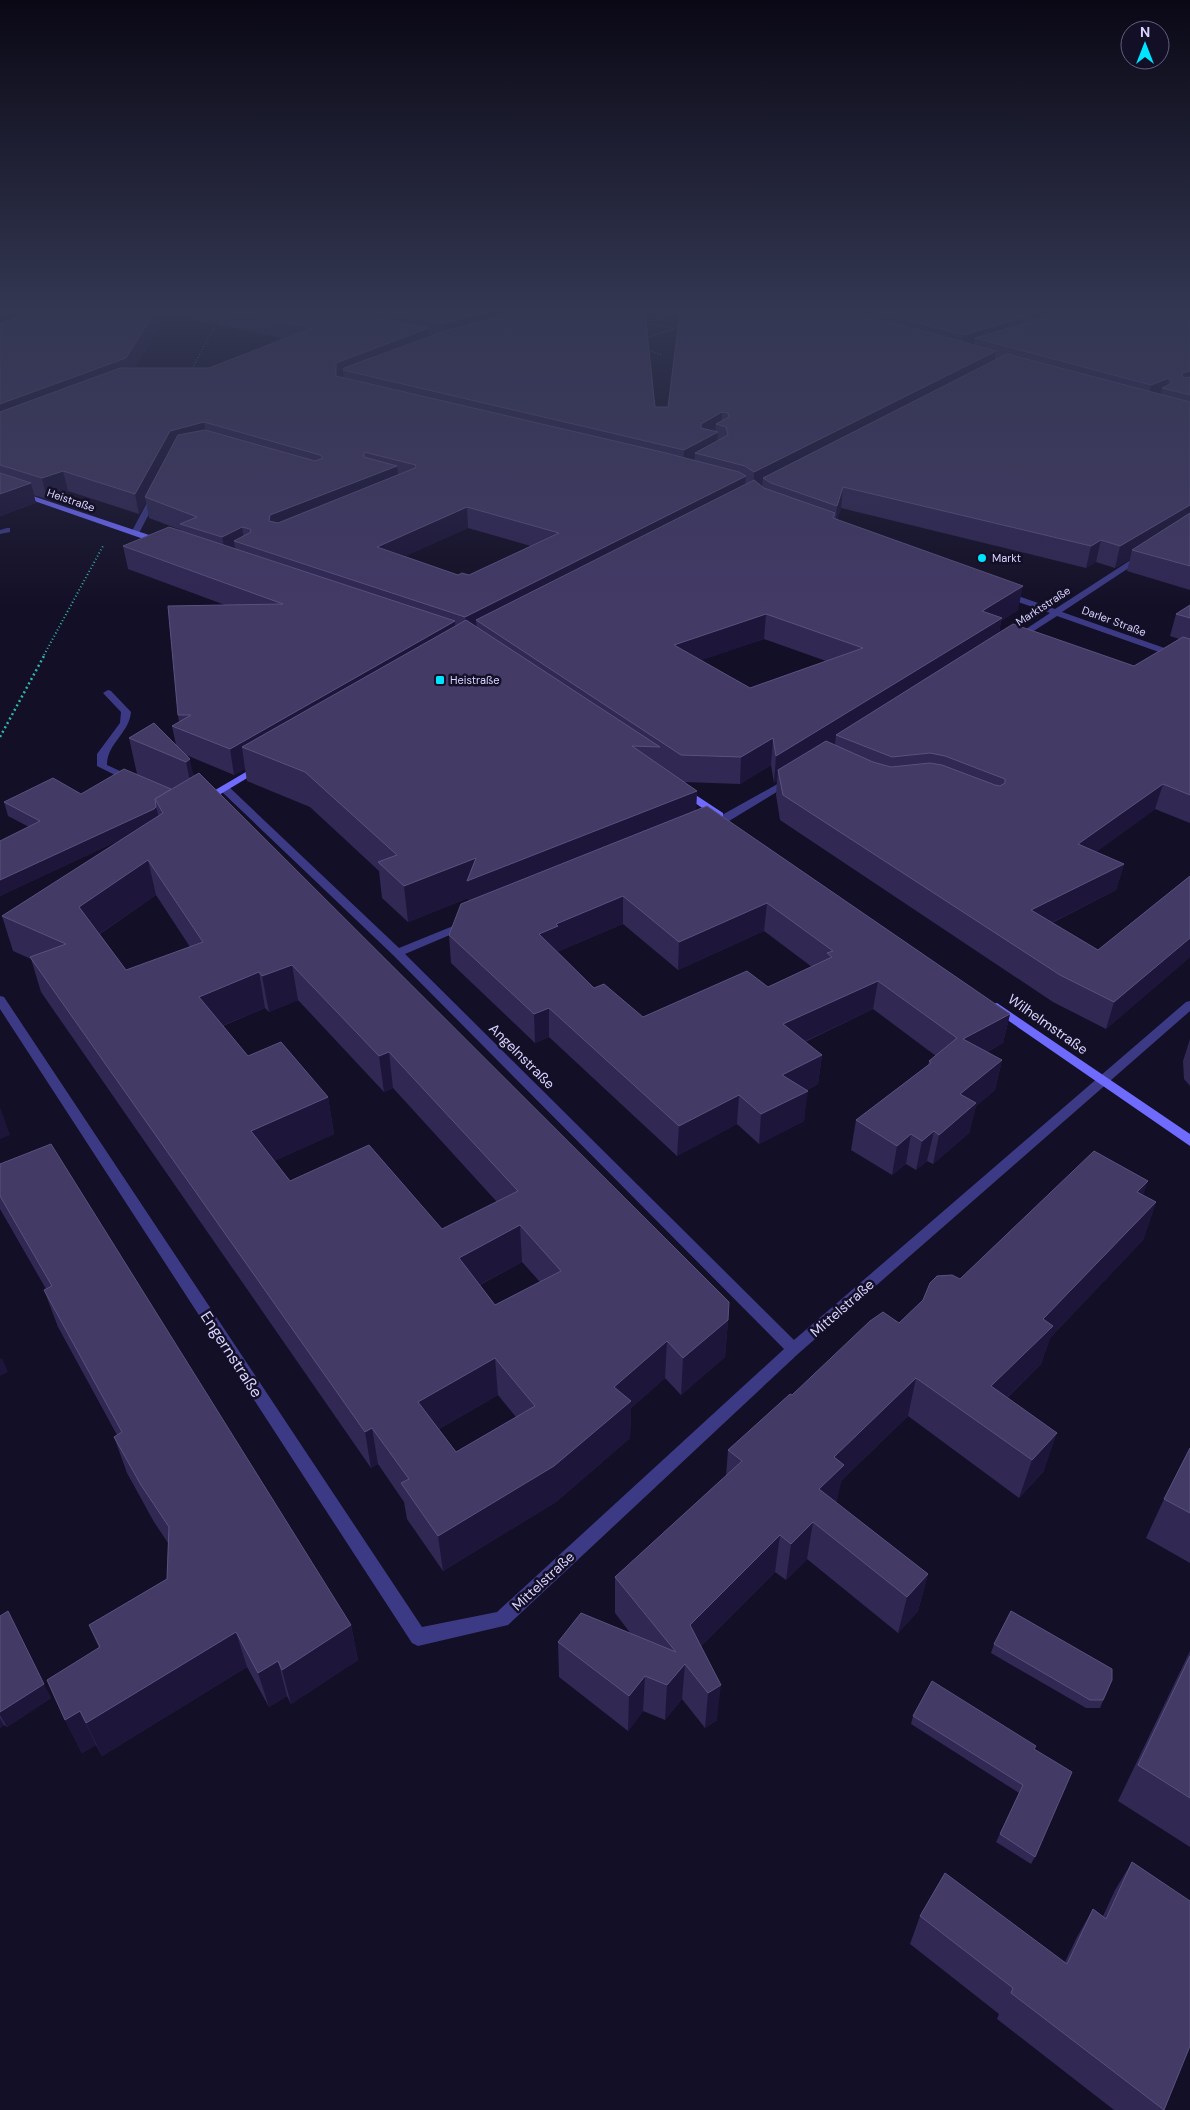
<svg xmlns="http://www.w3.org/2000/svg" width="1190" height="2110" viewBox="0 0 1190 2110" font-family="'DM Sans',sans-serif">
  <rect width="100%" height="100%" fill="#130f26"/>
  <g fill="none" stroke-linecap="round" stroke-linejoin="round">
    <path stroke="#2fb8b0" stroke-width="1" stroke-dasharray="1 2" stroke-linecap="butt" d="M 643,318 L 652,321
      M 650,325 L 652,321 L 683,312
      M 646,338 L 674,329 L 651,323
      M 646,349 L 662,355
      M 191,371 L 217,321"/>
    <path stroke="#2fb8b0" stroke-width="2" stroke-dasharray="1 2.5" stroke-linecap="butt" d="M 44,655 L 103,546"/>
    <path stroke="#2fb8b0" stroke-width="2.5" stroke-dasharray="2 3" stroke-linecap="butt" d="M 0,737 L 45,654"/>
    <path fill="#3d3a85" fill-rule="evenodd" d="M 155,493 L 159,495 L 139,533 L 132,535 L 131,533 L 151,495 Z
      M 108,690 L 111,691 L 131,712 C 129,734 107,743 107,765 L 133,777 L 133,781 L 127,781 L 97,766 L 97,754 L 120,723 L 121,712 L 103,693 Z"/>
    <path fill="#3d3a85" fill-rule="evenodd" d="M 7,528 L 10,528 L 10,532 L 0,534 L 0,530 Z
      M 1140,554 L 1147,556 L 1062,612 L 1190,657 L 1190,663 L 1057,616 L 1018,641 L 1011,639 L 1050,613 L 1001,596 L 1001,592 L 1007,592 L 1055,609 Z
      M 790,777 L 793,778 L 793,782 L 729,821 L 709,828 L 704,825 Z
      M 224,785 L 228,786 L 399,948 L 463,922 L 471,922 L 473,924 L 471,926 L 405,954 L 794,1340 L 1186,1002 L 1190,1001 L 1190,1011 L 799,1353 L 508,1625 L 418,1646 L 412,1643 L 0,1009 L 0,996 L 4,997 L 422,1627 L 497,1612 L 784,1349 L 393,955 L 220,790 L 219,788 Z"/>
    <path fill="#6f6bff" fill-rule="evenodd" d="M 0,485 L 164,540 L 165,542 L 158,544 L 0,489 Z
      M 261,763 L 266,766 L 264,768 L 209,801 L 205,802 L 200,799 Z
      M 682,786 L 723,813 L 723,817 L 715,817 L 678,791 L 678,787 Z
      M 997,1003 L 1190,1134 L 1190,1146 L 993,1010 L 991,1007 L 993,1004 Z"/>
  </g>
  <path fill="#312854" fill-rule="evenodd" d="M 0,312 L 645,312 L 655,407 L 668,407 L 680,312 L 1190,312 L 1190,590 L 1127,571 L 1130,559 L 1115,568 L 1096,562 L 1086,568 L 841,508 L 837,520 L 1018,610 L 1001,621 L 999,633 L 1134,666 L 1179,639 L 1170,636 L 1176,614 L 1190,605 L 1190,823 L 1155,809 L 1096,852 L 1124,864 L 1116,890 L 1052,923 L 1098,950 L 1190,876 L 1190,957 L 1106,1029 L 1053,1002 L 780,820 L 776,795 L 777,781 L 774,783 L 771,765 L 740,784 L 684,782 L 697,791 L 696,810 L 1010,1014 L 1003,1043 L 987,1052 L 1002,1060 L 995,1090 L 976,1106 L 969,1133 L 933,1164 L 927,1161 L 916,1170 L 906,1164 L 892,1175 L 851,1150 L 856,1120 L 928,1065 L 929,1061 L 936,1056 L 873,1009 L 805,1042 L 822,1055 L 818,1084 L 807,1090 L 804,1121 L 759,1144 L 737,1124 L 677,1156 L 549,1037 L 535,1043 L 451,963 L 449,935 L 468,901 L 468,898 L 408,922 L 382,898 L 379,871 L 310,807 L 247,781 L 245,769 L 234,775 L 186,755 L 194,776 L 728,1320 L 725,1357 L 681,1395 L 665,1378 L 631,1408 L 630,1438 L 556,1502 L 443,1571 L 407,1519 L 404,1502 L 378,1464 L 371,1468 L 41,992 L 31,959 L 13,951 L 2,916 L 124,838 L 0,896 L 0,841 L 29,827 L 8,816 L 4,802 L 81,794 L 137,774 L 129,738 L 176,745 L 172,726 L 179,722 L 178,715 L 225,605 L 128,569 L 123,546 L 181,531 L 181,530 L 149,518 L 146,502 L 139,514 L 68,491 L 47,499 L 33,495 L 36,503 L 0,516 ZM 167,314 L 284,339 L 209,368 L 135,368 ZM 468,528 L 531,546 L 469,575 L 458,575 L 405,556 ZM 764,639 L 826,661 L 750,688 L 701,660 ZM 156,895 L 190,947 L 126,970 L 100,934 ZM 623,924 L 678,970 L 764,931 L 812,967 L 768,987 L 643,1017 L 594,988 L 559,953 L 559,951 ZM 298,1000 L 384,1092 L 393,1088 L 497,1202 L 442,1229 L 290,1181 L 274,1161 L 334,1134 L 328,1097 L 248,1056 L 223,1026 L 265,1008 L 269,1012 ZM 522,1262 L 540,1282 L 495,1305 L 480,1285 ZM 498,1395 L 516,1417 L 456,1452 L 439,1429 Z
    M 1190,1039 L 1190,1086 L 1184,1079 L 1183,1061 Z
    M 0,1164 L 351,1625 L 358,1660 L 291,1704 L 287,1696 L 269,1707 L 247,1667 L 102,1756 L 96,1745 L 82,1753 L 65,1720 L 99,1648 L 89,1625 L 167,1579 L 168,1543 L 154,1522 L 127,1473 L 114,1437 L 117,1435 L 58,1327 L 44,1290 L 46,1289 L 0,1209 Z
    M 1143,1195 L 1156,1202 L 1143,1240 L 1050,1338 L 1041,1364 L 1007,1398 L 1044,1471 L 1019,1498 L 908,1416 L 841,1481 L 836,1503 L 928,1574 L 918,1611 L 898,1633 L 807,1559 L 786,1580 L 775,1572 L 701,1646 L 717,1720 L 705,1728 L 682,1699 L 665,1720 L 643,1711 L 628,1731 L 559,1677 L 558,1642 L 631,1634 L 615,1613 L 615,1577 L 726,1476 L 728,1450 L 792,1395 L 899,1323 L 960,1279 Z
    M 1190,1448 L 1190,1563 L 1146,1538 L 1164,1499 Z
    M 0,1616 L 51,1698 L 7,1727 L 4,1725 L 0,1728 Z
    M 994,1644 L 1112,1680 L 1100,1708 L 1086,1708 L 991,1653 Z
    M 1190,1651 L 1190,1847 L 1118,1801 Z
    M 913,1716 L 1034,1749 L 1035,1857 L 1031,1864 L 996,1842 L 1019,1793 L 911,1724 Z
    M 1132,1862 L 1190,2046 L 1164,2110 L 1114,2110 L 997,2019 L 999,2014 L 910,1944 L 920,1916 L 1065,1962 L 1077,1937 L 1093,1909 L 1103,1916 L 1115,1890 Z"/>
  <path fill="#1d163a" d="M 10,312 L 54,312 L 0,335 L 0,316 Z
    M 155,312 L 167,312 L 167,314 L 130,376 L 0,425 L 0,404 Z
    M 489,312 L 554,312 L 443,341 L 442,324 Z
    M 864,312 L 876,312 L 875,322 L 863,326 Z
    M 1041,312 L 1094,312 L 1032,331 L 1035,314 Z
    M 1024,317 L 1021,334 L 975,338 L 973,349 L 961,352 L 964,335 Z
    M 429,328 L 430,346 L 343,370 L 344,379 L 336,376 L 336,363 Z
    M 996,351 L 993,369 L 763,478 L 762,487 L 753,492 L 754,472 Z
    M 1190,371 L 1190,387 L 1178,391 L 1177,394 L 1183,373 Z
    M 1169,378 L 1166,389 L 1162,388 L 1160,398 L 1147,403 L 1151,385 Z
    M 722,412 L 721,426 L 716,424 L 715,433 L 718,432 L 716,451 L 695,453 L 694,464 L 683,470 L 684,450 L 701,424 Z
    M 204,422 L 208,441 L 145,497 L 146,502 L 139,514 L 135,494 L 170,431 Z
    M 397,466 L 399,486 L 272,542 L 269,521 L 270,515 Z
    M 63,471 L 68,491 L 47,499 L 42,478 Z
    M 746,476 L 744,497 L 476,620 L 477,635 L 467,640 L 465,617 Z
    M 31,483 L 36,503 L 0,516 L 0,494 Z
    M 843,487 L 841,508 L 835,527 L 837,506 Z
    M 1190,505 L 1190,523 L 1132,550 L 1130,559 L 1115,568 L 1120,546 Z
    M 467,507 L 468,528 L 379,568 L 377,547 Z
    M 242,527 L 245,545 L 234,541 L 236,554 L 226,559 L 222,537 Z
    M 1101,540 L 1096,562 L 1086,568 L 1091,546 Z
    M 1023,586 L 1018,610 L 1001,621 L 997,643 L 836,735 L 835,745 L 778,770 L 777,781 L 774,783 L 776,756 L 982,611 Z
    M 766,614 L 764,639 L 673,670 L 674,645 Z
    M 455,621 L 456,645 L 242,747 L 245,769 L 234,775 L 230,749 Z
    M 773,738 L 771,765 L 740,784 L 741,757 Z
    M 190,759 L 198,797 L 194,800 L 186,762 Z
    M 1163,784 L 1155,809 L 1072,870 L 1078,844 Z
    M 697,791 L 695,825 L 469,917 L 468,898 L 408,922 L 404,886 L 476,858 Z
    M 156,807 L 160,821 L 157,823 L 0,896 L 0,880 Z
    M 148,860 L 156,895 L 89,941 L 79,907 Z
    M 1124,864 L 1116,890 L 1025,936 L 1031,910 Z
    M 623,896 L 623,924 L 559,951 L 559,955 L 539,934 L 556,924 Z
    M 767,903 L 764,931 L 678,970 L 679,942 Z
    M 1190,938 L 1190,957 L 1106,1029 L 1114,1002 Z
    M 292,965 L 298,1000 L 269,1012 L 262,976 Z
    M 259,972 L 265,1008 L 207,1032 L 199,997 Z
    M 878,981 L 873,1009 L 780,1053 L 783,1024 Z
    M 549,1008 L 549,1037 L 535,1043 L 534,1014 Z
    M 1010,1014 L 1003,1043 L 957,1068 L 963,1039 Z
    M 389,1052 L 393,1088 L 384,1092 L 379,1056 Z
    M 822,1055 L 818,1084 L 779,1104 L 782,1075 Z
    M 1002,1060 L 995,1090 L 976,1106 L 969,1133 L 933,1164 L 939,1135 L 960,1094 Z
    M 808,1091 L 804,1121 L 759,1144 L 761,1114 Z
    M 739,1095 L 737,1124 L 677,1156 L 679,1126 Z
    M 328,1097 L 334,1134 L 259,1168 L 251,1131 Z
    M 0,1107 L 10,1135 L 0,1139 Z
    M 934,1131 L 927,1161 L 916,1170 L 922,1141 Z
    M 911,1134 L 906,1164 L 892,1175 L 897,1146 Z
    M 1148,1181 L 1135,1219 L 1137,1192 Z
    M 1156,1202 L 1143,1240 L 1050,1338 L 1041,1364 L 980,1424 L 991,1386 L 1043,1319 Z
    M 520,1225 L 522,1262 L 462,1294 L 459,1258 Z
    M 728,1320 L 725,1357 L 681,1395 L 683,1358 Z
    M 667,1341 L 665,1378 L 631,1408 L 630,1438 L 556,1502 L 443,1571 L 438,1536 Z
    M 2,1358 L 8,1372 L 0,1376 L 0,1359 Z
    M 495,1358 L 498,1395 L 423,1438 L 418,1402 Z
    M 916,1378 L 908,1416 L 841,1481 L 837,1502 L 815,1524 L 819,1489 L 834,1457 Z
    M 372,1428 L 378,1464 L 371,1468 L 365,1432 Z
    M 1057,1433 L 1044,1471 L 1019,1498 L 1032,1460 Z
    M 813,1522 L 807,1559 L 786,1580 L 791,1544 Z
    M 780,1535 L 775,1572 L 687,1660 L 690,1625 Z
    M 928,1574 L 918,1611 L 898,1633 L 907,1597 Z
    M 8,1611 L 51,1698 L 7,1727 L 0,1715 L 0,1712 Z
    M 351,1625 L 358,1660 L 291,1704 L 282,1670 Z
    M 236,1632 L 247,1667 L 102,1756 L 86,1723 Z
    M 278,1661 L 287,1696 L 269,1707 L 258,1673 Z
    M 685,1664 L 682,1699 L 665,1720 L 667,1685 Z
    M 645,1676 L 643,1711 L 628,1731 L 629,1696 Z
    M 721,1685 L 717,1720 L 705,1728 L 708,1693 Z
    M 80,1711 L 96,1745 L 82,1753 L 65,1720 Z
    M 0,1718 L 4,1725 L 0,1728 Z"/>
  <path fill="#433a66" stroke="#5a527e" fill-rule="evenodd" d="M 0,312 L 10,312 L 0,316 Z
    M 28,312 L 155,312 L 126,358 L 0,404 L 0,324 Z
    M 234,312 L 341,312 L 429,328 L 336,363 L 336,376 L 666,453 L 739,472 L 746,476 L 465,617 L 234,541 L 251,532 L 250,529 L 242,527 L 222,537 L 180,524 L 197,517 L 145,497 L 178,435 L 205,430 L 315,461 L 323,458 L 320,455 L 204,422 L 170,431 L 135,494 L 63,471 L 42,478 L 0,465 L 0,412 L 120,368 L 209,368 L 312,328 ZM 364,452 L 416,465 L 415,468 L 278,523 L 269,521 L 270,515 L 397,466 L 364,457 ZM 467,507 L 559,533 L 469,575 L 462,573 L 458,575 L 377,547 Z
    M 381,312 L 489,312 L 442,324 Z
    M 515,312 L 645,312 L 655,407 L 668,407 L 680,312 L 853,312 L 996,351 L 754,472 L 745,466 L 695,453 L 728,435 L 726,427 L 716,424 L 729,417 L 728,413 L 722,412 L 701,424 L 701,428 L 718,432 L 684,450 L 343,370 L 344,368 L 445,331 Z
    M 877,312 L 1007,312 L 1024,317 L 964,335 Z
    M 1029,312 L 1041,312 L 1035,314 Z
    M 1063,312 L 1190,312 L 1190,371 L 1183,373 L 1182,375 L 1185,378 L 1190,377 L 1190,395 L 1162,388 L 1172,383 L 1169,378 L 1151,385 L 975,338 Z
    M 1007,354 L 1190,402 L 1190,505 L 1120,546 L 1101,540 L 1091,546 L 843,487 L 837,506 L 771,483 L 763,478 Z
    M 0,473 L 31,483 L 0,494 Z
    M 754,480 L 764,488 L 835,513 L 833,518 L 1023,586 L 982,611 L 1002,618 L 776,756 L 773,738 L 741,757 L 681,755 L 476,620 ZM 766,614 L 863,648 L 750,688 L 674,645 Z
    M 1190,513 L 1190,566 L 1132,550 Z
    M 169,527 L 455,621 L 230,749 L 172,726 L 191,715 L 178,715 L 168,606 L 283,604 L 123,546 Z
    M 1190,605 L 1190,618 L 1176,614 Z
    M 466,620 L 660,747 L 632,746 L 697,791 L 467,881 L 476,858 L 404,886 L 378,862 L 397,855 L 305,772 L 242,747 Z
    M 1013,624 L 1134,666 L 1183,637 L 1190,639 L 1190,795 L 1163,784 L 1078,844 L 1124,864 L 1031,910 L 1098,950 L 1190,876 L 1190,938 L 1114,1002 L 1060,975 L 783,795 L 778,770 L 826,741 L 873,762 L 891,767 L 930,763 L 942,765 L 995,785 L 1000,786 L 1005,783 L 1005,779 L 945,756 L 930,753 L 892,757 L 836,735 Z
    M 154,723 L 190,759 L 186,762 L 129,738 Z
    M 124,769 L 171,789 L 155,799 L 156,807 L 154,809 L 0,880 L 0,841 L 40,821 L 4,802 L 53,778 L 81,794 Z
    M 199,773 L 729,1302 L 728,1320 L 683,1358 L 667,1341 L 614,1387 L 631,1401 L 554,1466 L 438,1536 L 401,1483 L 409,1479 L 372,1428 L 365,1432 L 30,957 L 66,944 L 2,916 L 163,813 L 155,799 ZM 148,860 L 203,942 L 126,970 L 79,907 ZM 292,965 L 379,1056 L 389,1052 L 518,1191 L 442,1229 L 369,1145 L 290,1181 L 251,1131 L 328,1097 L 281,1042 L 248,1056 L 199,997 L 259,972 L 262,976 ZM 520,1225 L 561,1271 L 495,1305 L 459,1258 ZM 495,1358 L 535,1406 L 456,1452 L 418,1402 Z
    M 707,806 L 1010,1014 L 963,1039 L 1002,1060 L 960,1094 L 976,1103 L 939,1135 L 934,1131 L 922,1141 L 911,1134 L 897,1146 L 856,1120 L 931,1063 L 929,1061 L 957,1038 L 878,981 L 783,1024 L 822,1055 L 782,1075 L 808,1091 L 761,1114 L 739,1095 L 679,1126 L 549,1008 L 534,1014 L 449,935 L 461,904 ZM 623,896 L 679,942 L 767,903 L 833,951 L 827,953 L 832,957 L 768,987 L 747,971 L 643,1017 L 604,984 L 594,988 L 539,934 L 558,926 L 556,924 Z
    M 51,1144 L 351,1625 L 282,1670 L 278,1661 L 258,1673 L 236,1632 L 86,1723 L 80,1711 L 65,1720 L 47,1680 L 100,1647 L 89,1625 L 167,1579 L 169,1527 L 141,1485 L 114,1437 L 122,1432 L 44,1290 L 52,1286 L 0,1196 L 0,1164 Z
    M 1094,1151 L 1148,1181 L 1137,1192 L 1156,1202 L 1043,1319 L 1053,1326 L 991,1386 L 1057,1433 L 1032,1460 L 916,1378 L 834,1457 L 844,1465 L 819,1489 L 928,1574 L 907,1597 L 813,1522 L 791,1544 L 780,1535 L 690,1625 L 721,1685 L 708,1693 L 685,1664 L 667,1685 L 645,1676 L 629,1696 L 558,1642 L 581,1613 L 676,1652 L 615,1577 L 742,1461 L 728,1450 L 790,1394 L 792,1395 L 870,1321 L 883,1312 L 899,1323 L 923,1300 L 930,1283 L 937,1276 L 952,1275 L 960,1279 Z
    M 1190,1448 L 1190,1513 L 1164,1499 Z
    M 8,1611 L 44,1684 L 0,1712 L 0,1616 Z
    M 1011,1611 L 1112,1669 L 1112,1680 L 1103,1700 L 1090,1700 L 994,1644 Z
    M 1190,1656 L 1190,1798 L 1138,1765 Z
    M 932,1681 L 1036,1746 L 1034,1749 L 1072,1772 L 1035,1857 L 1000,1834 L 1023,1785 L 913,1716 Z
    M 1132,1862 L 1190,1901 L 1190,2046 L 1164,2110 L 1011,1993 L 1013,1988 L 920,1916 L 945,1873 L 1067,1964 L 1093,1909 L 1106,1919 Z"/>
  <linearGradient id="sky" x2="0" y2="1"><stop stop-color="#0a0815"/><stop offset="0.51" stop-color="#333752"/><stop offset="1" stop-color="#333752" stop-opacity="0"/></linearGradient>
  <rect width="1190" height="608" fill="url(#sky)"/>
  <g fill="#00e5ff" stroke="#130f26" stroke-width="2">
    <circle cx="982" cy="558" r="5"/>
    <rect x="435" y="675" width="10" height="10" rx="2.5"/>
  </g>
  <g text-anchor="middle" stroke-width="5" stroke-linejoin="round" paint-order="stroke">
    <g font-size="11" fill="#d9d4ff" stroke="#130f26">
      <text transform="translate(71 500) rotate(19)" y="4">Heistraße</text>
      <text transform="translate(1043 606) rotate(-33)" y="4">Marktstraße</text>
      <text transform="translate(1114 621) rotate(20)" y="4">Darler Straße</text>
    </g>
    <g font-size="11" fill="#d9d4ff" stroke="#130f26" text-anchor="start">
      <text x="992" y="562">Markt</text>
      <text x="450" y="684">Heistraße</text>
    </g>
    <g font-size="14" fill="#d9d4ff" stroke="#130f26">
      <text transform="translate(1048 1024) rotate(35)" y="5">Wilhelmstraße</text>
      <text transform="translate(522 1056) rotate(45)" y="5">Angelnstraße</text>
      <text transform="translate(842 1308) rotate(-41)" y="5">Mittelstraße</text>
      <text transform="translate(543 1581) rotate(-43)" y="5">Mittelstraße</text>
    </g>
    <g font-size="16" fill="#d9d4ff" stroke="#130f26">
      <text transform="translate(232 1354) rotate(57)" y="6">Engernstraße</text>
    </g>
  </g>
  <g transform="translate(1145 45)"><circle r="24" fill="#130f26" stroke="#625e7d"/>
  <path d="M0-4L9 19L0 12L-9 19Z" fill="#00e5ff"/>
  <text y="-8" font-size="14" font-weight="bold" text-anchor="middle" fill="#d9d4ff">N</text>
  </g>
</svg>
